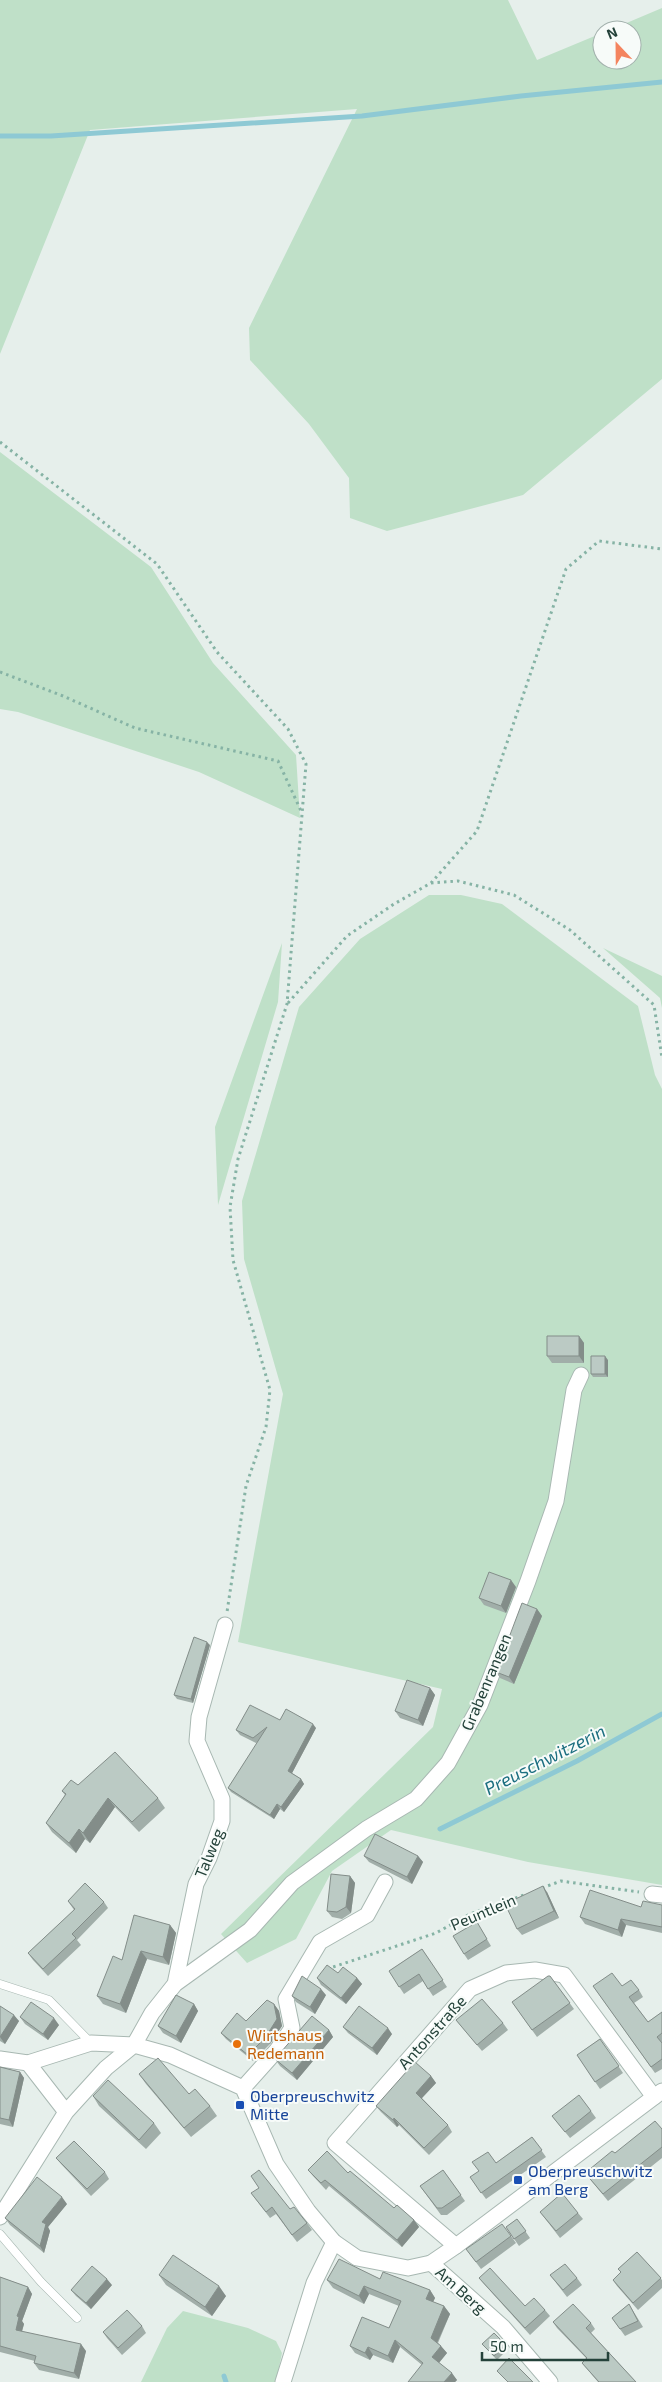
<svg xmlns="http://www.w3.org/2000/svg" width="662" height="2382" viewBox="0 0 662 2382" font-family="'Exo 2',sans-serif">
  <rect width="100%" height="100%" fill="#e6efeb"/>
  <path fill="#bfe0c8" d="M 0,0 L 508,0 L 537,60 L 602,33 L 602,60 L 632,60 L 632,30 L 610,30 L 662,8 L 662,379 L 523,495 L 387,531 L 350,518 L 349,478 L 309,424 L 250,360 L 249,328 L 357,109 L 90,130 L 0,354 Z
    M 0,452 L 151,567 L 213,663 L 296,755 L 300,818 L 199,772 L 18,712 L 0,709 Z
    M 429,895 L 461,895 L 502,904 L 638,1006 L 655,1075 L 662,1089 L 662,1885 L 528,1862 L 391,1830 L 332,1871 L 296,1939 L 247,1963 L 221,1934 L 433,1727 L 442,1689 L 238,1642 L 283,1394 L 244,1259 L 242,1201 L 299,1007 L 360,939 Z
    M 282,943 L 278,1002 L 218,1205 L 215,1127 Z
    M 603,948 L 662,976 L 662,1008 L 660,998 Z
    M 183,2311 L 248,2328 L 276,2341 L 282,2353 L 276,2382 L 141,2382 L 167,2328 Z"/>
  <g fill="none" stroke-linecap="round" stroke-linejoin="round">
    <path stroke="#8ec9d4" stroke-width="5" d="M 0,136 L 51,136 L 362,116 L 521,96 L 662,82
      M 440,1829 L 577,1761 L 662,1714
      M 224,2376 L 226,2382"/>
    <g stroke="#a8b8b2" stroke-width="9">
      <path id="service" d="M 0,1984 L 49,2000 L 91,2043
        M 0,2234 L 41,2282 L 77,2318"/>
    </g>
    <g stroke="#a8b8b2" stroke-width="17">
      <path id="minor" d="M 652,1894 L 662,1895
        M 175,1984 L 250,1930 L 292,1883 L 366,1829 L 416,1799 L 448,1763 L 480,1705 L 528,1581 L 556,1501 L 574,1390 L 581,1375
        M 28,2063 L 66,2112
        M 243,2088 L 277,2050 L 292,2028 L 286,1999 L 320,1942 L 367,1915 L 385,1882
        M 0,2217 L 66,2112 L 106,2068 L 134,2045 L 152,2013 L 175,1984 L 196,1884 L 209,1858 L 222,1821 L 222,1799 L 197,1741 L 199,1717 L 225,1625
        M 456,2246 L 335,2143 L 470,1989 L 506,1973 L 535,1970 L 564,1975 L 654,2097
        M 431,2263 L 503,2327 L 550,2382
        M 283,2382 L 314,2283 L 334,2242"/>
    </g>
    <g stroke="#a8b8b2" stroke-width="17">
      <path id="tertiary" d="M 0,2059 L 28,2063 L 91,2043 L 134,2045 L 170,2055 L 243,2088 L 276,2164 L 308,2211 L 334,2242 L 357,2258 L 408,2268 L 431,2263 L 456,2246 L 662,2091"/>
    </g>
    <path stroke="#86b3a5" stroke-width="3" stroke-dasharray="2.5 4" stroke-linecap="butt" d="M 0,442 L 157,564 L 217,652 L 288,729 L 306,764 L 287,1004 L 238,1159 L 230,1207 L 233,1260 L 270,1390 L 266,1427 L 246,1486 L 227,1612
      M 0,672 L 63,696 L 135,728 L 278,761 L 302,813
      M 431,883 L 458,881 L 514,895 L 570,930 L 654,1005 L 662,1058
      M 288,1003 L 347,936 L 394,904 L 431,883 L 477,831 L 566,569 L 599,541 L 662,549
      M 542,1888 L 561,1881 L 639,1892
      M 327,1969 L 436,1933 L 470,1914 L 527,1894"/>
    <use href="#service" stroke="#fff" stroke-width="8"/>
    <use href="#minor" stroke="#fff" stroke-width="15"/>
    <use href="#tertiary" stroke="#fff" stroke-width="15"/>
  </g>
  <path fill="#a1aea9" d="M 579,1336 L 584,1343 L 584,1363 L 552,1363 L 547,1356 Z
    M 608,1360 L 608,1377 L 593,1377 L 591,1374 Z
    M 516,1587 L 506,1613 L 484,1605 L 479,1598 Z
    M 537,1609 L 542,1616 L 514,1684 L 500,1678 L 496,1672 Z
    M 210,1645 L 193,1703 L 177,1699 L 174,1695 Z
    M 430,1688 L 435,1695 L 423,1726 L 400,1718 L 395,1711 Z
    M 280,1720 L 316,1728 L 292,1773 L 301,1779 L 304,1784 L 284,1812 L 280,1809 L 274,1819 L 231,1792 L 228,1788 L 258,1742 L 256,1743 L 240,1735 L 236,1730 Z
    M 78,1785 L 158,1798 L 165,1808 L 139,1832 L 115,1807 L 90,1843 L 85,1839 L 76,1853 L 52,1832 L 46,1823 L 65,1795 L 62,1791 Z
    M 364,1856 L 418,1856 L 423,1862 L 412,1884 L 369,1862 Z
    M 350,1876 L 355,1883 L 351,1913 L 342,1919 L 332,1917 L 327,1911 Z
    M 547,1892 L 559,1918 L 522,1935 L 517,1929 Z
    M 68,1901 L 104,1902 L 108,1908 L 77,1940 L 81,1945 L 48,1976 L 33,1960 L 28,1953 L 74,1910 Z
    M 662,1905 L 662,1933 L 626,1925 L 622,1937 L 585,1924 L 580,1917 L 641,1907 Z
    M 170,1925 L 176,1933 L 169,1965 L 147,1959 L 126,2013 L 103,2004 L 97,1996 L 122,1960 Z
    M 481,1929 L 491,1946 L 468,1960 L 464,1954 Z
    M 422,1949 L 447,1987 L 433,1996 L 423,1981 L 404,1994 L 389,1971 Z
    M 338,1973 L 357,1978 L 362,1984 L 346,2004 L 321,1985 L 317,1978 Z
    M 550,1976 L 574,2009 L 537,2037 L 512,2002 Z
    M 593,1986 L 622,1986 L 639,1990 L 643,1997 L 634,2003 L 648,2022 L 662,2012 L 662,2069 L 655,2073 Z
    M 326,1995 L 315,2014 L 296,2002 L 292,1996 Z
    M 194,2004 L 198,2011 L 181,2043 L 163,2033 L 158,2026 Z
    M 274,2004 L 279,2011 L 282,2026 L 270,2044 L 253,2061 L 226,2039 L 221,2033 L 246,2021 Z
    M 0,2006 L 19,2021 L 5,2044 L 0,2041 Z
    M 20,2017 L 59,2025 L 48,2040 L 25,2024 Z
    M 456,2020 L 503,2023 L 508,2030 L 482,2051 Z
    M 343,2027 L 392,2034 L 377,2055 L 348,2033 Z
    M 329,2030 L 333,2037 L 297,2080 L 280,2066 L 275,2059 Z
    M 600,2039 L 623,2073 L 600,2089 L 577,2055 Z
    M 0,2067 L 20,2072 L 24,2078 L 13,2127 L 0,2124 Z
    M 139,2074 L 189,2094 L 210,2106 L 217,2116 L 191,2137 L 146,2084 Z
    M 431,2076 L 436,2083 L 422,2098 L 448,2125 L 452,2132 L 429,2155 L 399,2125 L 397,2127 L 381,2112 L 376,2106 Z
    M 93,2096 L 154,2123 L 161,2133 L 146,2149 L 99,2106 Z
    M 591,2111 L 596,2118 L 570,2138 L 552,2116 Z
    M 662,2129 L 662,2158 L 608,2201 L 585,2173 L 615,2153 Z
    M 532,2137 L 546,2157 L 486,2199 L 470,2177 L 496,2163 Z
    M 56,2158 L 105,2172 L 109,2179 L 91,2196 L 61,2164 Z
    M 308,2170 L 348,2173 L 394,2208 L 414,2220 L 419,2227 L 402,2247 L 329,2186 L 326,2190 L 313,2176 Z
    M 443,2170 L 465,2201 L 447,2215 L 441,2215 L 420,2186 Z
    M 251,2193 L 290,2209 L 307,2223 L 312,2230 L 297,2242 L 276,2214 L 270,2218 Z
    M 67,2204 L 48,2227 L 50,2231 L 44,2253 L 10,2225 L 5,2218 Z
    M 540,2212 L 578,2213 L 583,2219 L 560,2238 Z
    M 517,2219 L 530,2238 L 519,2246 L 506,2227 Z
    M 511,2236 L 516,2243 L 481,2269 L 466,2249 Z
    M 637,2252 L 662,2280 L 662,2288 L 638,2310 L 617,2286 L 613,2280 L 621,2272 L 618,2269 Z
    M 159,2275 L 226,2296 L 212,2316 L 166,2285 Z
    M 550,2275 L 577,2278 L 582,2285 L 567,2297 Z
    M 0,2277 L 28,2287 L 32,2294 L 22,2321 L 24,2324 L 22,2332 L 86,2351 L 79,2379 L 39,2370 L 34,2363 L 35,2361 L 0,2352 Z
    M 479,2278 L 525,2306 L 545,2310 L 550,2316 L 530,2335 L 484,2284 Z
    M 380,2279 L 430,2290 L 435,2298 L 433,2302 L 444,2306 L 450,2314 L 438,2343 L 447,2353 L 439,2363 L 457,2380 L 455,2382 L 408,2382 L 422,2365 L 400,2347 L 393,2363 L 373,2355 L 370,2360 L 355,2353 L 350,2346 L 389,2328 L 399,2306 L 369,2294 L 364,2304 L 333,2288 L 327,2280 Z
    M 112,2285 L 91,2309 L 76,2296 L 71,2290 Z
    M 629,2304 L 643,2327 L 625,2336 L 612,2318 Z
    M 553,2322 L 591,2323 L 595,2329 L 591,2333 L 636,2382 L 598,2382 L 582,2363 L 586,2358 L 557,2328 Z
    M 142,2326 L 146,2333 L 122,2355 L 107,2338 L 103,2332 Z
    M 482,2344 L 506,2345 L 508,2349 L 497,2360 Z"/>
  <path fill="#838d89" d="M 579,1336 L 584,1343 L 584,1363 L 579,1356 Z
    M 605,1356 L 608,1360 L 608,1377 L 605,1374 Z
    M 511,1580 L 516,1587 L 506,1613 L 501,1606 Z
    M 537,1609 L 542,1616 L 514,1684 L 509,1677 Z
    M 207,1642 L 210,1645 L 193,1703 L 191,1699 Z
    M 430,1688 L 435,1695 L 423,1726 L 418,1720 Z
    M 313,1724 L 316,1728 L 291,1775 L 288,1771 Z
    M 301,1779 L 304,1784 L 284,1812 L 281,1807 Z
    M 108,1798 L 115,1807 L 90,1843 L 83,1833 Z
    M 277,1804 L 280,1809 L 274,1819 L 270,1815 Z
    M 79,1829 L 85,1839 L 76,1853 L 69,1843 Z
    M 418,1856 L 423,1862 L 412,1884 L 407,1877 Z
    M 350,1876 L 355,1883 L 351,1913 L 346,1907 Z
    M 543,1886 L 547,1892 L 559,1918 L 554,1911 Z
    M 621,1919 L 626,1925 L 622,1937 L 618,1930 Z
    M 170,1925 L 176,1933 L 169,1965 L 163,1957 Z
    M 141,1951 L 147,1959 L 126,2013 L 120,2004 Z
    M 357,1978 L 362,1984 L 346,2004 L 341,1998 Z
    M 321,1989 L 326,1995 L 315,2014 L 310,2007 Z
    M 194,2004 L 198,2011 L 181,2043 L 176,2036 Z
    M 274,2004 L 279,2011 L 282,2026 L 270,2044 L 265,2038 Z
    M 14,2015 L 19,2021 L 5,2044 L 0,2037 Z
    M 54,2018 L 59,2025 L 48,2040 L 43,2034 Z
    M 388,2028 L 392,2034 L 377,2055 L 372,2048 Z
    M 329,2030 L 333,2037 L 297,2080 L 292,2073 Z
    M 20,2072 L 24,2078 L 13,2127 L 9,2120 Z
    M 431,2076 L 436,2083 L 421,2099 L 416,2093 Z
    M 394,2118 L 399,2125 L 397,2127 L 393,2120 Z
    M 62,2197 L 67,2204 L 48,2227 L 50,2231 L 44,2253 L 40,2246 L 42,2222 Z
    M 414,2220 L 419,2227 L 402,2247 L 397,2240 Z
    M 107,2279 L 112,2285 L 91,2309 L 86,2303 Z
    M 219,2286 L 226,2296 L 212,2316 L 205,2307 Z
    M 364,2286 L 369,2294 L 364,2304 L 359,2296 Z
    M 28,2287 L 32,2294 L 22,2321 L 24,2324 L 20,2337 L 16,2330 L 17,2316 Z
    M 430,2290 L 435,2298 L 431,2306 L 426,2299 Z
    M 444,2306 L 450,2314 L 436,2345 L 431,2338 Z
    M 395,2340 L 400,2347 L 393,2363 L 388,2356 Z
    M 81,2344 L 86,2351 L 79,2379 L 74,2373 Z
    M 441,2346 L 447,2353 L 437,2365 L 432,2357 Z
    M 368,2347 L 373,2355 L 370,2360 L 365,2353 Z
    M 452,2373 L 457,2380 L 455,2382 L 444,2382 Z"/>
  <path fill="#bbcac4" stroke="#838d89" d="M 547,1336 L 579,1336 L 579,1356 L 547,1356 Z
    M 591,1356 L 605,1356 L 605,1374 L 591,1374 Z
    M 489,1572 L 511,1580 L 501,1606 L 479,1598 Z
    M 522,1603 L 537,1609 L 509,1677 L 496,1672 Z
    M 194,1637 L 207,1642 L 191,1699 L 174,1695 Z
    M 407,1680 L 430,1688 L 418,1720 L 395,1711 Z
    M 250,1705 L 280,1720 L 286,1709 L 313,1724 L 288,1771 L 301,1779 L 281,1807 L 277,1804 L 270,1815 L 228,1788 L 267,1727 L 253,1738 L 236,1730 Z
    M 115,1752 L 158,1798 L 132,1822 L 108,1798 L 83,1833 L 79,1829 L 69,1843 L 46,1823 L 66,1794 L 62,1791 L 71,1780 L 78,1785 Z
    M 375,1834 L 418,1856 L 407,1877 L 364,1856 Z
    M 331,1874 L 350,1876 L 346,1907 L 337,1912 L 327,1911 Z
    M 85,1883 L 104,1902 L 72,1934 L 76,1938 L 43,1969 L 28,1953 L 75,1909 L 68,1901 Z
    M 543,1886 L 554,1911 L 517,1929 L 505,1904 Z
    M 590,1890 L 641,1907 L 643,1901 L 662,1905 L 662,1927 L 621,1919 L 618,1930 L 580,1917 Z
    M 134,1915 L 170,1925 L 163,1957 L 141,1951 L 120,2004 L 97,1996 L 113,1956 L 122,1960 Z
    M 477,1922 L 487,1939 L 464,1954 L 453,1936 Z
    M 422,1949 L 443,1980 L 428,1989 L 419,1974 L 399,1987 L 389,1971 Z
    M 327,1965 L 338,1973 L 343,1967 L 357,1978 L 341,1998 L 317,1978 Z
    M 612,1973 L 622,1986 L 631,1980 L 639,1990 L 629,1997 L 648,2022 L 662,2012 L 662,2033 L 657,2037 L 662,2043 L 662,2059 L 651,2067 L 593,1986 Z
    M 302,1976 L 321,1989 L 310,2007 L 292,1996 Z
    M 548,1976 L 550,1976 L 570,2003 L 532,2030 L 512,2002 Z
    M 176,1995 L 194,2004 L 176,2036 L 158,2026 Z
    M 482,1999 L 503,2023 L 477,2045 L 456,2020 Z
    M 267,2000 L 274,2004 L 277,2019 L 265,2038 L 248,2055 L 221,2033 L 237,2013 L 246,2021 Z
    M 31,2002 L 54,2018 L 43,2034 L 20,2017 Z
    M 0,2006 L 14,2015 L 0,2037 Z
    M 359,2006 L 388,2028 L 372,2048 L 343,2027 Z
    M 312,2016 L 329,2030 L 292,2073 L 275,2059 Z
    M 600,2039 L 619,2066 L 595,2082 L 577,2055 Z
    M 158,2058 L 189,2094 L 195,2089 L 210,2106 L 184,2128 L 139,2074 Z
    M 415,2062 L 431,2076 L 416,2093 L 448,2125 L 424,2148 L 394,2118 L 393,2120 L 376,2106 Z
    M 0,2067 L 20,2072 L 9,2120 L 0,2118 Z
    M 108,2080 L 154,2123 L 139,2140 L 93,2096 Z
    M 579,2095 L 591,2111 L 565,2132 L 552,2116 Z
    M 655,2121 L 662,2129 L 662,2147 L 603,2194 L 585,2173 L 612,2151 L 615,2153 Z
    M 532,2137 L 542,2150 L 481,2193 L 470,2177 L 479,2171 L 472,2162 L 488,2152 L 496,2163 Z
    M 74,2141 L 105,2172 L 87,2189 L 56,2158 Z
    M 327,2151 L 348,2173 L 350,2171 L 394,2208 L 397,2205 L 414,2220 L 397,2240 L 325,2180 L 321,2183 L 308,2170 Z
    M 259,2170 L 290,2209 L 294,2207 L 307,2223 L 292,2235 L 272,2207 L 266,2212 L 251,2193 L 259,2188 L 251,2176 Z
    M 443,2170 L 461,2195 L 442,2208 L 437,2208 L 420,2186 Z
    M 37,2177 L 62,2197 L 42,2222 L 46,2224 L 40,2246 L 5,2218 Z
    M 562,2193 L 578,2213 L 556,2231 L 540,2212 Z
    M 517,2219 L 526,2231 L 514,2239 L 506,2227 Z
    M 502,2224 L 511,2236 L 476,2262 L 466,2249 Z
    M 637,2252 L 661,2278 L 633,2303 L 613,2280 L 621,2272 L 618,2269 Z
    M 173,2255 L 219,2286 L 205,2307 L 159,2275 Z
    M 339,2259 L 380,2279 L 383,2272 L 430,2290 L 426,2299 L 444,2306 L 431,2338 L 441,2346 L 432,2357 L 452,2373 L 444,2382 L 408,2382 L 423,2363 L 395,2340 L 388,2356 L 368,2347 L 365,2353 L 350,2346 L 362,2317 L 389,2328 L 401,2301 L 364,2286 L 359,2296 L 327,2280 Z
    M 565,2264 L 577,2278 L 563,2290 L 550,2275 Z
    M 92,2266 L 107,2279 L 86,2303 L 71,2290 Z
    M 490,2268 L 525,2306 L 534,2298 L 545,2310 L 525,2328 L 479,2278 Z
    M 0,2277 L 28,2287 L 17,2316 L 19,2317 L 16,2330 L 81,2344 L 74,2373 L 34,2363 L 36,2356 L 0,2346 Z
    M 573,2304 L 591,2323 L 586,2328 L 636,2382 L 599,2382 L 582,2363 L 587,2358 L 553,2322 Z
    M 629,2304 L 638,2321 L 620,2329 L 612,2318 Z
    M 127,2310 L 142,2326 L 118,2348 L 103,2332 Z
    M 494,2333 L 506,2345 L 494,2356 L 482,2344 Z
    M 509,2358 L 533,2382 L 508,2382 L 497,2371 Z"/>
  <circle fill="#e8710a" stroke="#f7fbf9" stroke-width="2" cx="237" cy="2044" r="5"/>
  <g fill="#1a4fb4" stroke="#f7fbf9" stroke-width="2">
    <rect x="235" y="2100" width="10" height="10" rx="2.5"/>
    <rect x="513" y="2175" width="10" height="10" rx="2.5"/>
  </g>
  <g text-anchor="middle" stroke-width="4" stroke-linejoin="round" paint-order="stroke">
    <g font-size="16" fill="#24423a" stroke="#f7fbf9">
      <text transform="translate(486 1682) rotate(-67)" y="6">Grabenrangen</text>
      <text transform="translate(209 1853) rotate(-68)" y="6">Talweg</text>
      <text transform="translate(483 1912) rotate(-23)" y="6">Peuntlein</text>
      <text transform="translate(432 2032) rotate(-48)" y="6">Antonstraße</text>
      <text transform="translate(461 2290) rotate(42)" y="6">Am Berg</text>
    </g>
    <g font-size="16" fill="#c56008" stroke="#f7fbf9" text-anchor="start">
      <text x="247" y="2041">Wirtshaus<tspan x="247" dy="18">Redemann</tspan></text>
    </g>
    <g font-size="16" fill="#164399" stroke="#f7fbf9" text-anchor="start">
      <text x="250" y="2102">Oberpreuschwitz<tspan x="250" dy="18">Mitte</tspan></text>
      <text x="528" y="2177">Oberpreuschwitz<tspan x="528" dy="18">am Berg</tspan></text>
    </g>
    <g font-size="18" font-style="italic" fill="#1c6f80" stroke="#f7fbf9">
      <text transform="translate(545 1760) rotate(-27)" y="6">Preuschwitzerin</text>
    </g>
  </g>
  <g transform="translate(617 45) rotate(338)"><circle r="24" fill="#f7fbf9" stroke="#a3b1ad"/>
  <path d="M0-4L9 19L0 12L-9 19Z" fill="#f4845f"/>
  <text y="-8" font-size="14" font-weight="bold" text-anchor="middle" fill="#24423a">N</text>
  </g>
  <path d="M482 2352v8h126v-8" fill="none" stroke="#24423a" stroke-width="2.5"/>
  <text x="490" y="2352" font-size="15" fill="#24423a" stroke="#f7fbf9" stroke-width="4" paint-order="stroke">50 m</text>
</svg>
